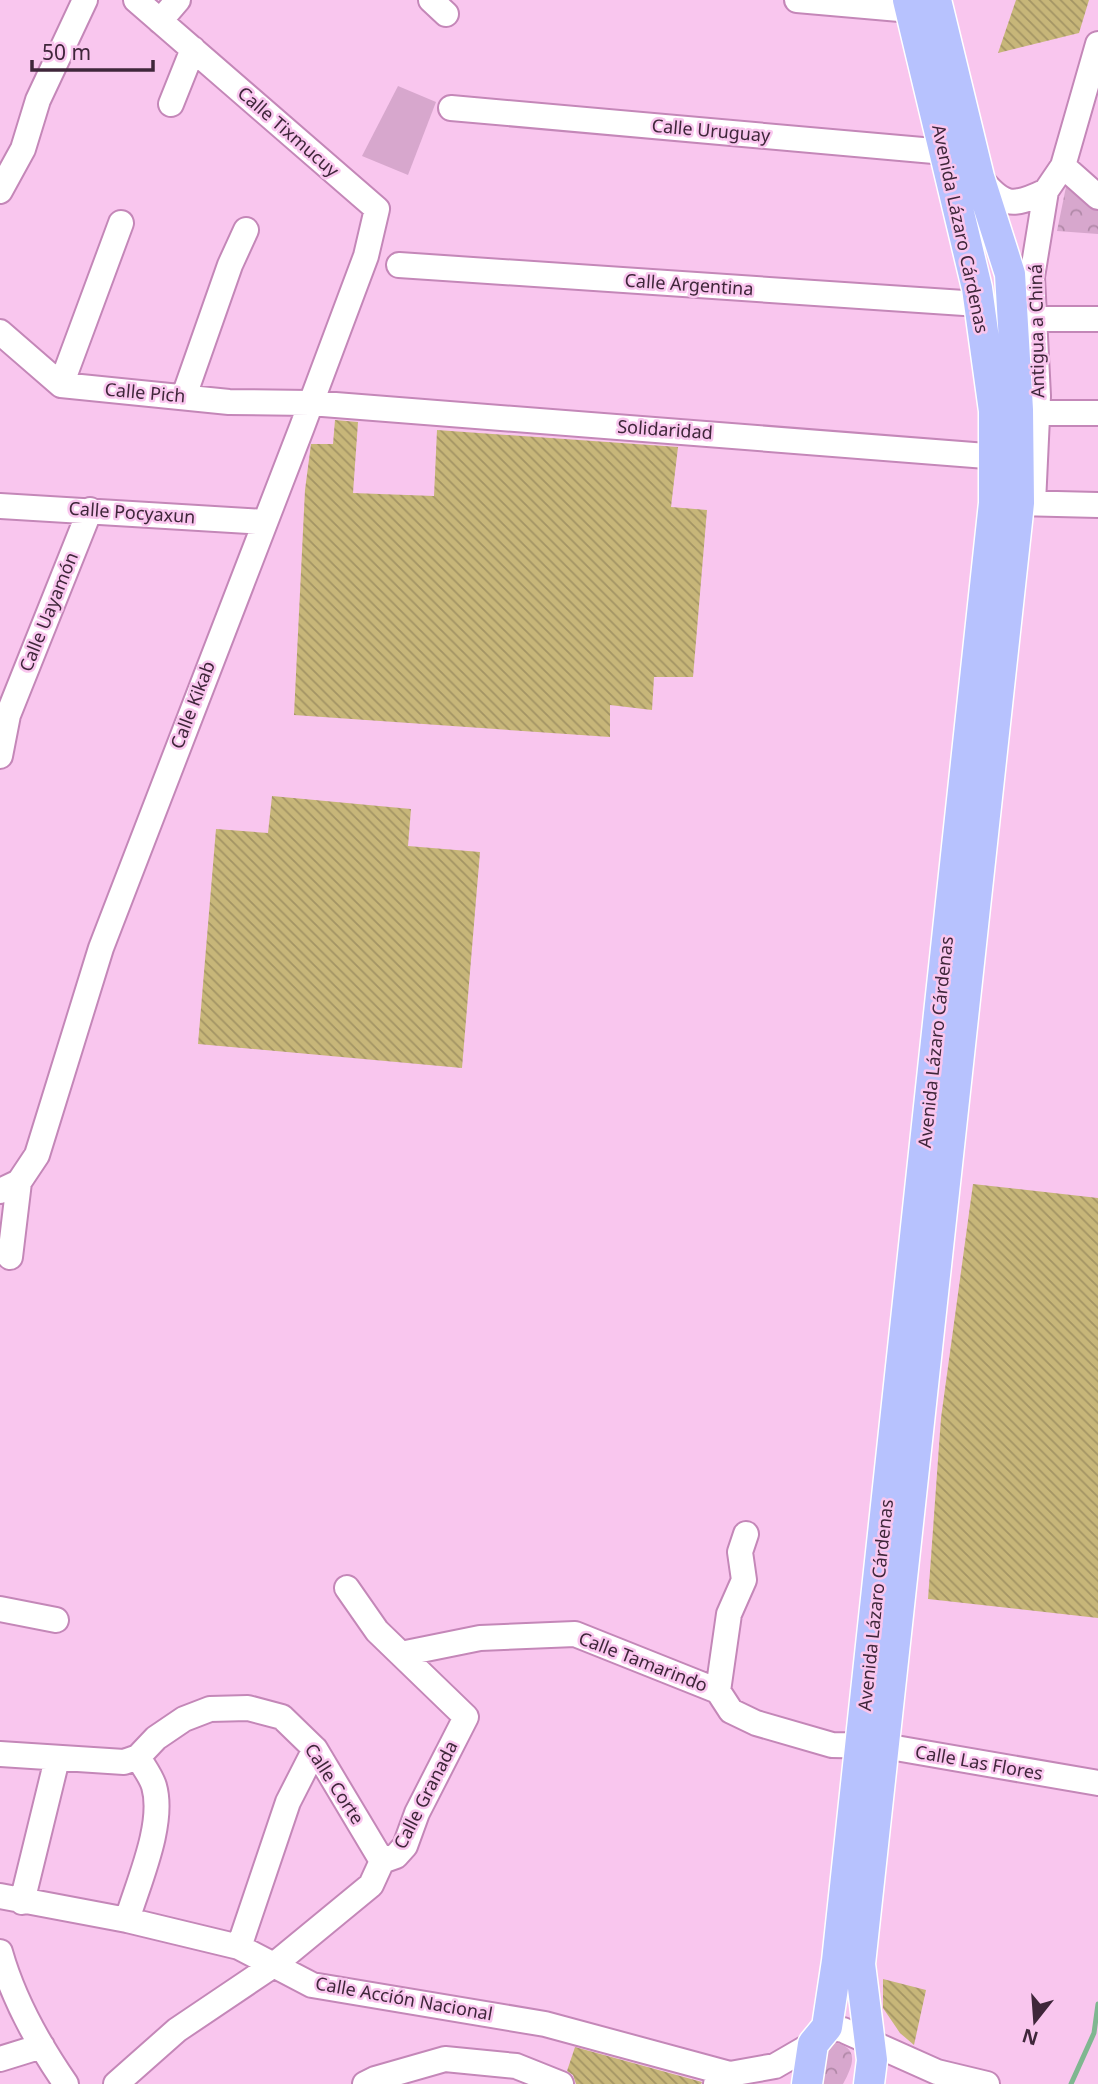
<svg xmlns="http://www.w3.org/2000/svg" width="1098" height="2084" viewBox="0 0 1098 2084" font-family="'Noto Sans',sans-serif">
  <defs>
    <pattern id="forest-crowns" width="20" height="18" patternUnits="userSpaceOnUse" patternTransform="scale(1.75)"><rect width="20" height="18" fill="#d7a7cd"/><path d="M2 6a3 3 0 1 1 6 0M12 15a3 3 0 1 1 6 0" fill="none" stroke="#b088a7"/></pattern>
    <pattern id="building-back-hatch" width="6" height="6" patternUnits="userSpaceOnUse" patternTransform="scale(1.75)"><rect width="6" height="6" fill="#c7b679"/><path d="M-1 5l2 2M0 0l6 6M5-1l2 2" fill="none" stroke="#a39464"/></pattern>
  </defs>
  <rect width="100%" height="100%" fill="#f9c6ee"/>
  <path fill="url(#forest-crowns)" d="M 1067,182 L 1098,209 L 1098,234 L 1057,231 Z
    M 831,2042 C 860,2046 854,2064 843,2084 L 816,2084 L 814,2069 Z"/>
  <path fill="#d7a7cd" d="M 398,86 L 436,102 L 408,175 L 362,156 Z"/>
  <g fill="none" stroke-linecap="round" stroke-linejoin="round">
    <path stroke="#7fb790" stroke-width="5" d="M 1071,2084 L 1094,2033 L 1098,2004"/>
  </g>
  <path fill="url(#building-back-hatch)" d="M 1016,0 L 1089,0 L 1079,33 L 998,53 Z
    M 335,420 L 358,422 L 353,493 L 434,496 L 437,430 L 678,447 L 671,507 L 707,510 L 693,677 L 654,677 L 652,710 L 610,705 L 610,737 L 294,715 L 305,490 L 311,444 L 333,444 Z
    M 272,796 L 411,809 L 408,846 L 480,852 L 462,1068 L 198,1044 L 216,829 L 268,833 Z
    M 973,1184 L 1098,1198 L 1098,1618 L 928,1599 L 941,1418 Z
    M 883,1979 L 926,1990 L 914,2045 L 900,2033 L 883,2008 Z
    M 575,2047 L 702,2082 L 701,2084 L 576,2084 L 573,2075 L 567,2071 Z"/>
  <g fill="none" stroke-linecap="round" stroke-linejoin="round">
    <g stroke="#c487b8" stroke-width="28">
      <path id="minor" d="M 431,0 L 446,14
        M 797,0 L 911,10
        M 160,21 L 178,0
        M 171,104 L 193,49
        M 451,108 L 945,152 L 961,151
        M 1063,166 L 1098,197
        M 979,177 C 1003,206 1011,208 1046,191
        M 0,191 L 23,149 L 38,100 L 85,0
        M 399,265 L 979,304
        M 1036,319 L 1098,319
        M 0,332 L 61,385 L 229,402 L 310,403 L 1012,458
        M 61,385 L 121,223
        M 184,396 L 230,265 L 246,230
        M 1037,413 L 1098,413
        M 1016,503 L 1098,505
        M 1033,503 L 1038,396 L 1032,277 L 1046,191 L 1063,166 L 1098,44
        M 0,506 L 265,522
        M 0,756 L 8,715 L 90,510
        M 0,1191 L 19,1182 L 37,1155 L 101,948 L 302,427 L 366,256 L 377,209 L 136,0
        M 10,1257 L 19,1182
        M 746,1534 L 740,1552 L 744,1580 L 729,1614 L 718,1691 L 731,1711 L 756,1723 L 832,1745 L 884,1746 L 1098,1783
        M 0,1609 L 56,1620
        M 401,1654 L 480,1638 L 575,1634 L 718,1691
        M 0,1754 L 124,1762 L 138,1757 L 156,1738 L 184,1719 L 210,1709 L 248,1708 L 282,1717 L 315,1749 L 382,1861
        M 0,1896 L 127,1920 L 239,1947 L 312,1985 L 545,2024 L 730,2074
        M 22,1902 L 57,1759
        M 127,1920 C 138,1883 165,1824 154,1786 C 151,1776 143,1766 138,1757
        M 239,1947 L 288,1802 L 315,1749
        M 0,1952 C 13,1998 39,2045 66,2084
        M 827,2027 L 843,2030 L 937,2072 L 987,2084
        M 0,2059 L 42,2046
        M 116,2084 L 177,2030 L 275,1964 L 371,1885 L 382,1861 L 396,1856 L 405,1846 L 417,1813 L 466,1717 L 377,1631 L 347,1588
        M 365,2084 L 375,2079 L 445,2059 L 516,2066 L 561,2084
        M 716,2084 L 730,2074 L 775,2066 L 813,2044"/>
    </g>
    <g stroke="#fff" stroke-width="33">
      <path id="major" d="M 807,2084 L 813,2044 L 827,2027 L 837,1961 L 994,503 L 994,411 L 977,288 L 908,0
        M 869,2084 L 872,2060 L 860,1964 L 1019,503 L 1018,410 L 1010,274 L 979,177 L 936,0"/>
    </g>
    <use href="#minor" stroke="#fff" stroke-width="24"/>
    <use href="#major" stroke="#b7c2fe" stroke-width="30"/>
  </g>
  <g text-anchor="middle" stroke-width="5" stroke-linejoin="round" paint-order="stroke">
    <g font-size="18" fill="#3f263a" stroke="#f9c6ee">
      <text transform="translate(711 131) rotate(5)" y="6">Calle Uruguay</text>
      <text transform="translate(288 132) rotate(41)" y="6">Calle Tixmucuy</text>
      <text transform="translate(960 229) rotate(78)" y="6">Avenida Lázaro Cárdenas</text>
      <text transform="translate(689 285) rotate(4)" y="6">Calle Argentina</text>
      <text transform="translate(1037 331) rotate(-91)" y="6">Antigua a Chiná</text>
      <text transform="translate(145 393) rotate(5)" y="6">Calle Pich</text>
      <text transform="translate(665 430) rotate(4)" y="6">Solidaridad</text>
      <text transform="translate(132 513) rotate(4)" y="6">Calle Pocyaxun</text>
      <text transform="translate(49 612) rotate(-68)" y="6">Calle Uayamón</text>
      <text transform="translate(193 705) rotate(-69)" y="6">Calle Kikab</text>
      <text transform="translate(936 1042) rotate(-84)" y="6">Avenida Lázaro Cárdenas</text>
      <text transform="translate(876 1605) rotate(-84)" y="6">Avenida Lázaro Cárdenas</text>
      <text transform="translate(643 1662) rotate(21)" y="6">Calle Tamarindo</text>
      <text transform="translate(979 1763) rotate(10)" y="6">Calle Las Flores</text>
      <text transform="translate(334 1784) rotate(57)" y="6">Calle Corte</text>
      <text transform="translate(426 1795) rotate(-63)" y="6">Calle Granada</text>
      <text transform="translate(404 1999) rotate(10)" y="6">Calle Acción Nacional</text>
    </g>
  </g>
  <g transform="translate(1035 2021) rotate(197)" stroke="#f9c6ee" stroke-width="5" paint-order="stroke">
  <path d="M0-5L12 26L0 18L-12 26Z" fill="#3f263a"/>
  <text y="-10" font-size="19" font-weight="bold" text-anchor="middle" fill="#3f263a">N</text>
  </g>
  <path d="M32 60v10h121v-10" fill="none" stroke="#3f263a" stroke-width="3.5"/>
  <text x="42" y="60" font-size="21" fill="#3f263a" stroke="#f9c6ee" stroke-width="5" paint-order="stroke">50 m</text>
</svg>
